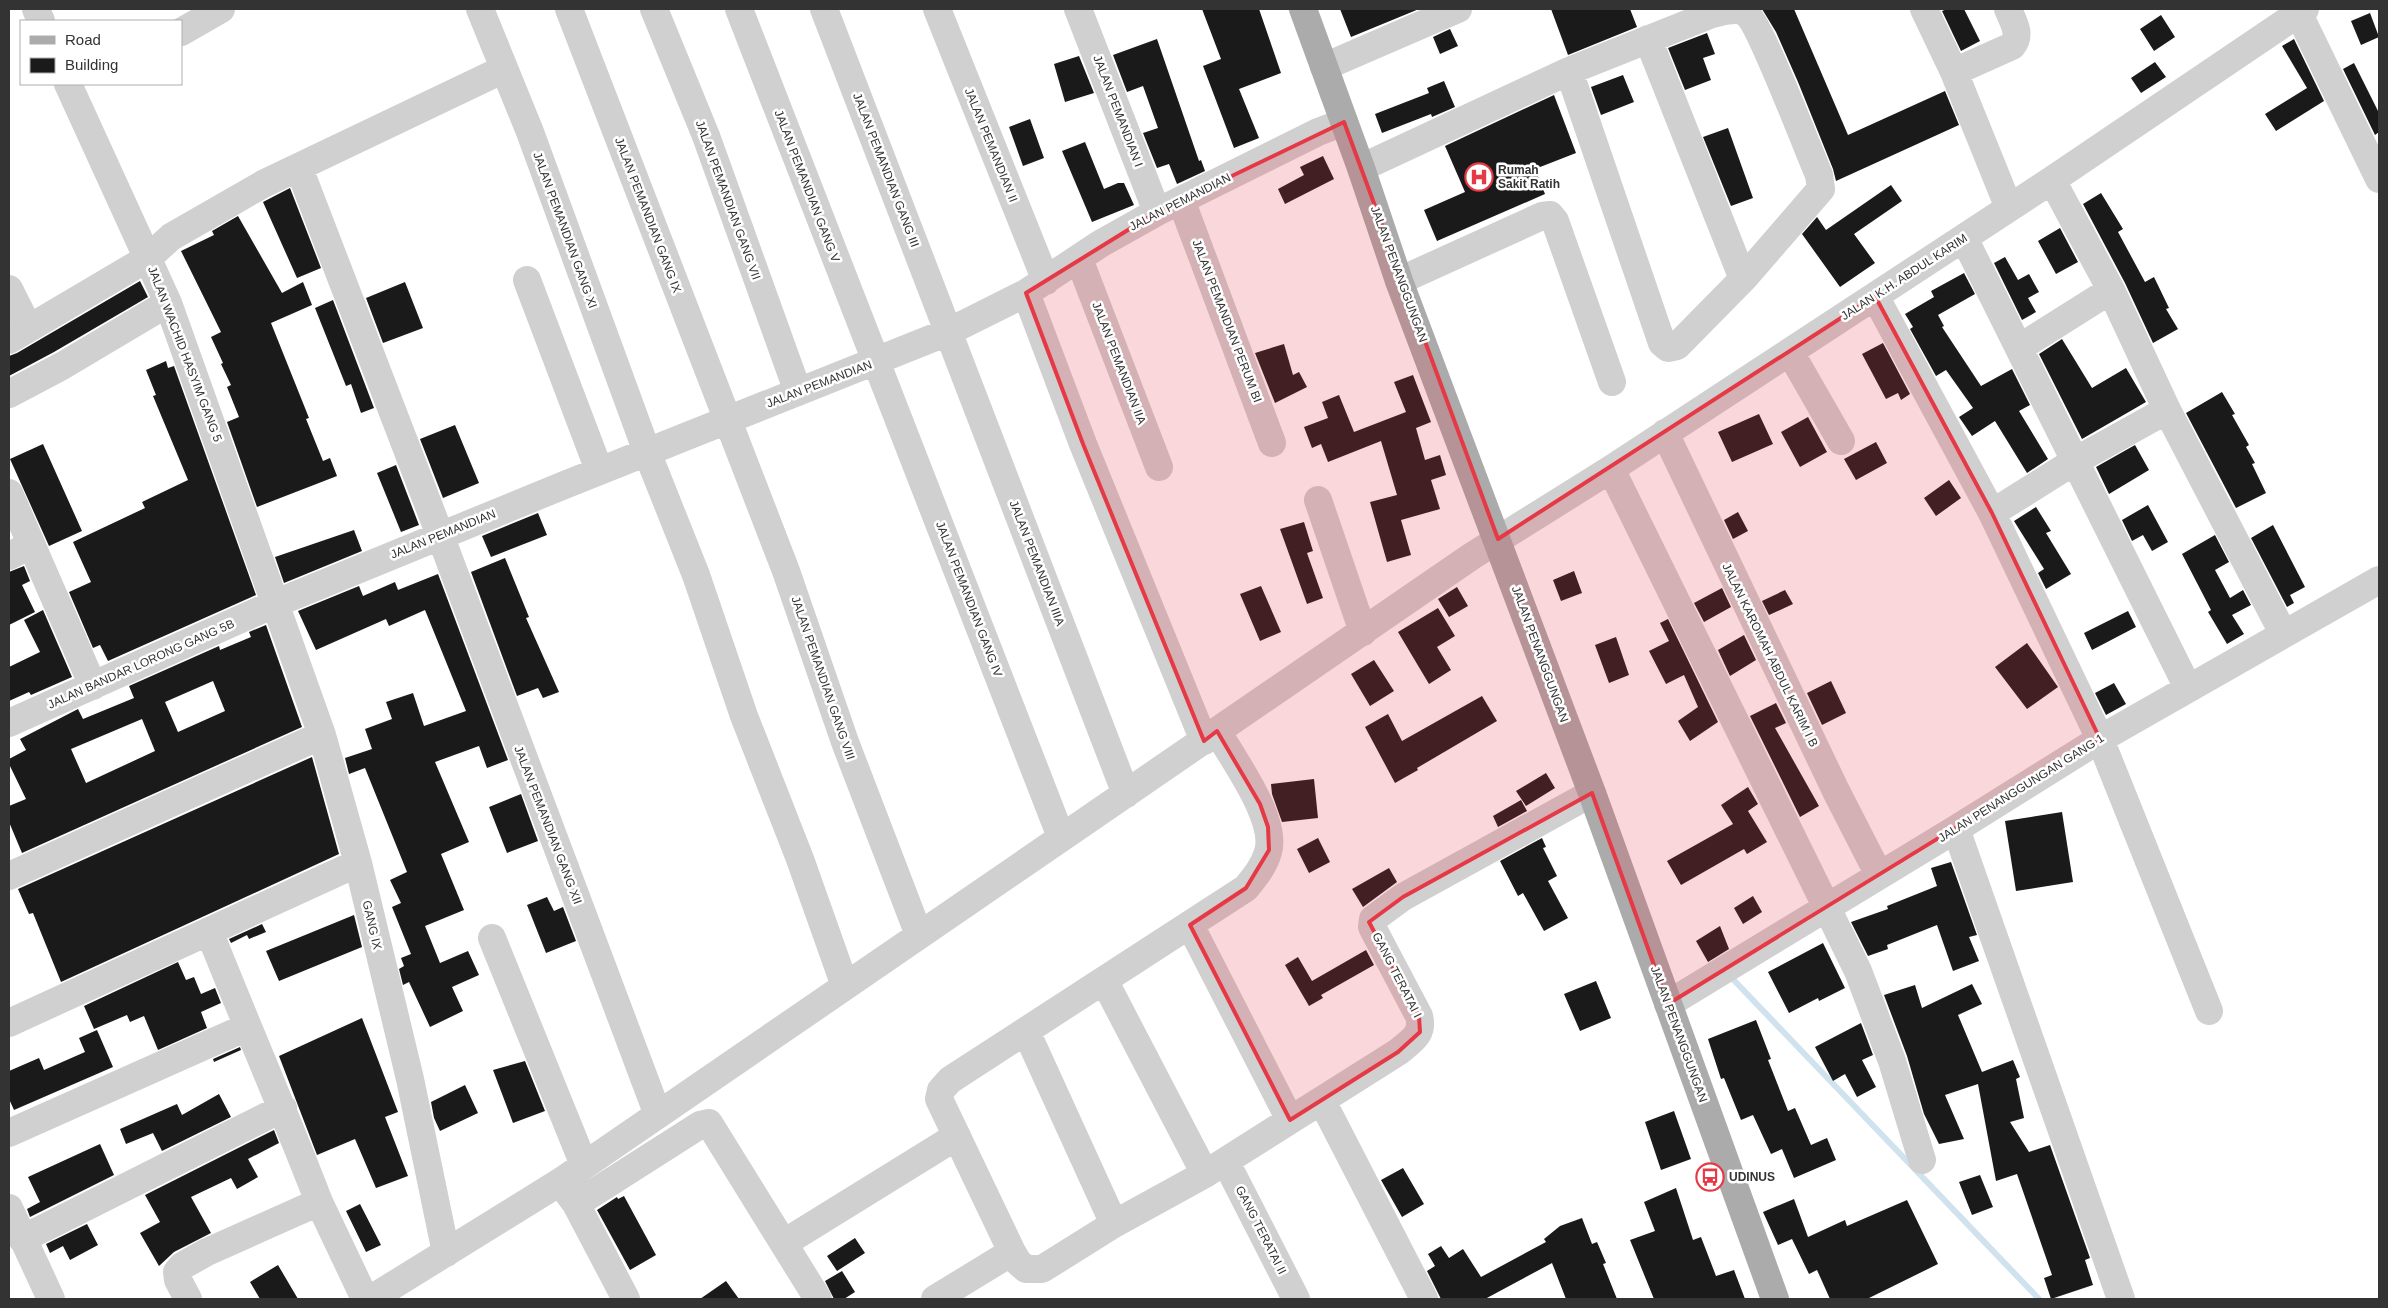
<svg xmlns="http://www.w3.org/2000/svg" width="2388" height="1308" viewBox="0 0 2388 1308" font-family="Helvetica,sans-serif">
  <rect width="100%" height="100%" fill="#fff"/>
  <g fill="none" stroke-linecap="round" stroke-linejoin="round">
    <path stroke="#cfe2ee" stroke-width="6" d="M 1728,974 L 2039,1299"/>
  </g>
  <path fill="#1a1a1a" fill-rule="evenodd" d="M 1202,9 L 1259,9 L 1281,73 L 1239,89 L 1259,138 L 1234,148 L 1203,66 L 1221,59 Z
    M 1340,9 L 1419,9 L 1351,37 Z
    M 1551,9 L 1630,9 L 1637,27 L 1568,55 Z
    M 1762,9 L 1794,9 L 1848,135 L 1945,91 L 1959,125 L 1836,181 L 1833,169 L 1798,82 L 1776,32 Z
    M 1947,9 L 1964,9 L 1980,41 L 1961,51 L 1942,11 Z
    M 2370,13 L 2379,37 L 2361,45 L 2351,21 Z
    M 2161,15 L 2175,37 L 2154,51 L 2140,29 Z
    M 1450,29 L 1458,46 L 1440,54 L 1433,37 Z
    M 1707,33 L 1715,54 L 1703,58 L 1711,80 L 1685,90 L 1668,48 Z
    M 1157,39 L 1199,161 L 1201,160 L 1205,171 L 1177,184 L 1169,164 L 1157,168 L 1143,133 L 1158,128 L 1143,86 L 1127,92 L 1113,55 Z
    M 2294,39 L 2324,101 L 2276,131 L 2265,114 L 2307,88 L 2282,46 Z
    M 1079,56 L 1094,93 L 1065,102 L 1054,64 Z
    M 2155,62 L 2166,77 L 2141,93 L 2131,78 Z
    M 2354,63 L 2379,113 L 2379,132 L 2375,135 L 2343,69 Z
    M 1623,75 L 1634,102 L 1601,115 L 1591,87 Z
    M 1444,81 L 1455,107 L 1432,117 L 1431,114 L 1382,133 L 1375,114 L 1429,93 L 1427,88 Z
    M 1554,95 L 1576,153 L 1535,169 L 1545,194 L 1437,241 L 1424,210 L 1465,192 L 1445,146 Z
    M 1030,119 L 1044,158 L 1023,166 L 1009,127 Z
    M 1728,128 L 1753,198 L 1731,206 L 1703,137 Z
    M 1085,142 L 1104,189 L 1118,183 L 1124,183 L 1134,205 L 1092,222 L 1062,151 Z
    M 1323,156 L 1334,179 L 1285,204 L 1278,189 L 1304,175 L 1300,167 Z
    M 1891,185 L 1902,201 L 1854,234 L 1875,263 L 1840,287 L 1802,234 L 1817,217 L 1826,230 Z
    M 290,188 L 321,268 L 297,278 L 263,202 Z
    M 2101,193 L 2123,229 L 2118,232 L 2145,282 L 2154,277 L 2169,308 L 2166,309 L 2178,329 L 2153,343 L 2125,283 L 2083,204 Z
    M 238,216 L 282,293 L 303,282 L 312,305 L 271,323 L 309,418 L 306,419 L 323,461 L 330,458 L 337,476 L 257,507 L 227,422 L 239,417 L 227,387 L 231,385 L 221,364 L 223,363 L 211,337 L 221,332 L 181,251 L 214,235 L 212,231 Z
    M 2060,228 L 2078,262 L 2056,274 L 2038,241 Z
    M 2005,257 L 2018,280 L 2029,274 L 2039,292 L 2028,298 L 2036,312 L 2022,320 L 1994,263 Z
    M 1964,273 L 1975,294 L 1938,315 L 1944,326 L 1942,327 L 1981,386 L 2012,369 L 2030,405 L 2019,411 L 2048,459 L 2027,473 L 1995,421 L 1972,436 L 1959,417 L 1973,408 L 1946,370 L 1936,376 L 1910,329 L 1913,327 L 1905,314 L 1934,297 L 1931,291 Z
    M 140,281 L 148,297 L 54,352 L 9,376 L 9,356 L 17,353 Z
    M 405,282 L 423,328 L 383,343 L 366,298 Z
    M 333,300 L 374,408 L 361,413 L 351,384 L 346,386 L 315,308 Z
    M 2062,339 L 2092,388 L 2126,368 L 2146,402 L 2082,439 L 2039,354 Z
    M 1883,343 L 1910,394 L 1901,400 L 1898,393 L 1886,399 L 1862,354 Z
    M 1284,344 L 1293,375 L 1299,372 L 1307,387 L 1275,403 L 1255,353 Z
    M 166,361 L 168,368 L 174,366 L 256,595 L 108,661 L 100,645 L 93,648 L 69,592 L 91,582 L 73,542 L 145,508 L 142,502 L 188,480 L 153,396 L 156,395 L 146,370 Z
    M 1413,375 L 1431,422 L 1416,428 L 1425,460 L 1440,455 L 1446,475 L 1431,480 L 1440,509 L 1401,520 L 1411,555 L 1387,562 L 1370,502 L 1397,495 L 1381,441 L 1328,462 L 1321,444 L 1312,448 L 1304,427 L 1328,418 L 1322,402 L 1339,395 L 1354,432 L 1406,412 L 1394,382 Z
    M 2222,392 L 2235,414 L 2232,415 L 2249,445 L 2246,447 L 2255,463 L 2252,464 L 2266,493 L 2236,508 L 2186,413 Z
    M 1759,414 L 1773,444 L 1732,462 L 1718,432 Z
    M 1808,417 L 1827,452 L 1800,467 L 1781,432 Z
    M 455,425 L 479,483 L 443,498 L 420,439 Z
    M 1876,442 L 1887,463 L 1856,480 L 1844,459 Z
    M 43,444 L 82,531 L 49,546 L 10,459 Z
    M 2135,445 L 2149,470 L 2109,494 L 2096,467 Z
    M 396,465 L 419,525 L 401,532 L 377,473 Z
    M 1949,480 L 1961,498 L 1936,516 L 1924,498 Z
    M 2148,505 L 2168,542 L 2152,551 L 2143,535 L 2132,541 L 2122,520 Z
    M 2036,507 L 2051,531 L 2046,533 L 2071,574 L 2046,589 L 2038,573 L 2044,569 L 2014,521 Z
    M 1738,512 L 1748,531 L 1733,539 L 1724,520 Z
    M 538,513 L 547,535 L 491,557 L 482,536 Z
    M 1304,522 L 1313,551 L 1307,553 L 1323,598 L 1307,604 L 1280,529 Z
    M 2273,525 L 2305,587 L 2290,595 L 2294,603 L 2287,607 L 2251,538 Z
    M 354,530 L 362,551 L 284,583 L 275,557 Z
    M 2215,535 L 2229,562 L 2215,570 L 2230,598 L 2243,590 L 2251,605 L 2232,615 L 2244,634 L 2227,644 L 2208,612 L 2211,610 L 2182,554 Z
    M 505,558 L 529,617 L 526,618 L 559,692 L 543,698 L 538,688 L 517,696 L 471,572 Z
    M 24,566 L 30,581 L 22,585 L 35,612 L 9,625 L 9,572 Z
    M 1574,571 L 1582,593 L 1561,601 L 1553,580 Z
    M 438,574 L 508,760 L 487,768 L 479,746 L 435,762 L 469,842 L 441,854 L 464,910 L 425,926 L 440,963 L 468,951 L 479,975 L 452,987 L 463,1011 L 430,1027 L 409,982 L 403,985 L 399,969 L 404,966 L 401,958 L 411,954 L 392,907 L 401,903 L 390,880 L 407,872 L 365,768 L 349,774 L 345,758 L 372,749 L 365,729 L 392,719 L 386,702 L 413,693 L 424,726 L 466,711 L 425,610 L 389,626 L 386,619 L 316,650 L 298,611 L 359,586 L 363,596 L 395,582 L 398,590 Z
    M 1261,586 L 1281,632 L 1260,641 L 1240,594 Z
    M 1457,587 L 1468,606 L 1449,617 L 1438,599 Z
    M 1722,588 L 1731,607 L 1704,622 L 1694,603 Z
    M 1785,590 L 1793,604 L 1769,615 L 1762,601 Z
    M 1438,608 L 1455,636 L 1437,647 L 1451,670 L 1429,684 L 1398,632 Z
    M 43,610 L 72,677 L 31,695 L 29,692 L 9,701 L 9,667 L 40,652 L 24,620 Z
    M 2128,611 L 2136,627 L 2092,650 L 2084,633 Z
    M 1668,619 L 1718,722 L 1690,741 L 1678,721 L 1698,707 L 1684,675 L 1666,684 L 1649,651 L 1669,641 L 1660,623 Z
    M 266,625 L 302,727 L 22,853 L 9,822 L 9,806 L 26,799 L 9,764 L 9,759 L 26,750 L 20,739 L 78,709 L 83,719 L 134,698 L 129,686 L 219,646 L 220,650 L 251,637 L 249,632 ZM 213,681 L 225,711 L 178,732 L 165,702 ZM 142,719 L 155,751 L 86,783 L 71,749 Z
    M 1744,635 L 1756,660 L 1730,676 L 1718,650 Z
    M 1616,637 L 1629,675 L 1609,683 L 1595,645 Z
    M 2027,643 L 2058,687 L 2027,709 L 1995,667 Z
    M 1374,660 L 1394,691 L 1370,706 L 1351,674 Z
    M 1831,681 L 1846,713 L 1822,725 L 1807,693 Z
    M 2114,683 L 2126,704 L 2106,715 L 2095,693 Z
    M 1482,696 L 1497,721 L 1417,768 L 1418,770 L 1395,783 L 1365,727 L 1388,714 L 1402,741 Z
    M 1776,703 L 1786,723 L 1775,728 L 1819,806 L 1800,817 L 1750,716 Z
    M 312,757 L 339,854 L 61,982 L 33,913 L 29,914 L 18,889 Z
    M 1546,773 L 1555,788 L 1526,806 L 1516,791 Z
    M 1314,779 L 1318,818 L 1282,822 L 1272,794 L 1271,784 Z
    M 1748,787 L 1758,804 L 1748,811 L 1767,842 L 1747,854 L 1744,849 L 1681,885 L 1667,861 L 1733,824 L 1721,805 Z
    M 521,794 L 538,841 L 507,853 L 489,807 Z
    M 1521,800 L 1527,811 L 1498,827 L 1493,816 Z
    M 2062,812 L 2073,882 L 2016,891 L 2005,821 Z
    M 1318,838 L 1330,862 L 1309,873 L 1297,849 Z
    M 1542,838 L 1546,847 L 1543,848 L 1557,876 L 1548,881 L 1568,918 L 1544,931 L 1523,893 L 1518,896 L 1500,861 Z
    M 1951,862 L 1977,935 L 1969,937 L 1979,961 L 1953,971 L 1937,925 L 1887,945 L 1888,949 L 1868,956 L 1851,922 L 1888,909 L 1887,906 L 1937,886 L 1931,868 Z
    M 1389,868 L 1397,882 L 1363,907 L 1352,889 Z
    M 1753,896 L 1762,912 L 1743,924 L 1734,908 Z
    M 547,897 L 554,911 L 563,907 L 576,941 L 546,953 L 527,905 Z
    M 354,915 L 362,947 L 279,981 L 266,951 Z
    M 262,924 L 266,932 L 249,939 L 247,935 L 231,943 L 229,939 Z
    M 1720,926 L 1729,949 L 1708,962 L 1696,941 Z
    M 1823,943 L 1845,988 L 1819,1001 L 1818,998 L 1789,1013 L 1768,972 Z
    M 1366,950 L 1374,965 L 1321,995 L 1323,998 L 1309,1006 L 1285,965 L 1298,957 L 1312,981 Z
    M 178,962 L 186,980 L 194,977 L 201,994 L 215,988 L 221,1003 L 201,1012 L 207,1028 L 158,1050 L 144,1016 L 130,1022 L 127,1015 L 94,1029 L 84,1006 Z
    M 1596,981 L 1611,1018 L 1580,1031 L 1564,994 Z
    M 1972,984 L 1982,1004 L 1958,1015 L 1982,1072 L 2013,1060 L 2020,1077 L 2016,1079 L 2024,1118 L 2010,1122 L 2029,1152 L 2050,1145 L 2090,1258 L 2085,1260 L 2093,1285 L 2051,1299 L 2044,1278 L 2052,1275 L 2017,1174 L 1996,1181 L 1978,1084 L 1945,1095 L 1964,1139 L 1939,1144 L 1924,1114 L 1907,1056 L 1884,995 L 1915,985 L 1922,1008 Z
    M 362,1018 L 398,1112 L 385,1117 L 408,1176 L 376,1188 L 355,1139 L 317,1155 L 279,1056 Z
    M 1756,1020 L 1771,1059 L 1768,1060 L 1788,1111 L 1795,1108 L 1811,1145 L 1827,1138 L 1836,1160 L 1794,1178 L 1782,1149 L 1771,1154 L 1753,1115 L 1741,1120 L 1724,1078 L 1721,1079 L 1708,1039 Z
    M 1861,1023 L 1873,1055 L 1862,1060 L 1876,1087 L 1857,1097 L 1845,1074 L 1833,1081 L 1815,1047 Z
    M 97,1030 L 113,1067 L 14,1110 L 9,1099 L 9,1071 L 39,1058 L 44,1070 L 85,1052 L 79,1038 Z
    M 240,1047 L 241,1050 L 214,1062 L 213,1059 Z
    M 525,1061 L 545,1111 L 513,1123 L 493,1070 Z
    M 465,1085 L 478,1113 L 440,1131 L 434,1118 L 431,1102 Z
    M 219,1094 L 231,1117 L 162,1151 L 153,1133 L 126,1144 L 120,1129 L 177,1104 L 182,1115 Z
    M 1674,1111 L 1691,1159 L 1661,1170 L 1645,1122 Z
    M 274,1130 L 279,1143 L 248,1159 L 258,1177 L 237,1189 L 231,1178 L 191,1197 L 211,1233 L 174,1252 L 159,1266 L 140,1233 L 160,1222 L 145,1195 Z
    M 100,1144 L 114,1175 L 30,1217 L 27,1209 L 40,1202 L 28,1177 Z
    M 1403,1168 L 1424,1204 L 1402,1217 L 1381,1180 Z
    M 1980,1175 L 1993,1207 L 1972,1215 L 1959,1182 Z
    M 1676,1188 L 1693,1240 L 1701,1237 L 1716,1276 L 1734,1270 L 1745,1299 L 1654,1299 L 1630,1240 L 1655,1231 L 1644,1202 Z
    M 624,1196 L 656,1255 L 630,1270 L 597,1210 L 617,1197 L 618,1199 Z
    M 1794,1199 L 1808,1237 L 1845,1220 L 1847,1226 L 1907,1200 L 1938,1264 L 1867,1299 L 1830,1299 L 1817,1270 L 1809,1274 L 1792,1239 L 1778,1245 L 1763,1212 Z
    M 360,1204 L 381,1245 L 366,1252 L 346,1211 Z
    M 1582,1218 L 1592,1244 L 1597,1242 L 1606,1263 L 1603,1264 L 1617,1299 L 1566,1299 L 1552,1263 L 1485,1299 L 1441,1299 L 1427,1271 L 1435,1266 L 1428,1254 L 1441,1246 L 1449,1258 L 1463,1249 L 1481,1277 L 1546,1242 L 1544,1239 L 1560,1226 Z
    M 87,1224 L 98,1245 L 70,1260 L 63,1246 L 50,1253 L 46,1244 Z
    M 855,1238 L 865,1253 L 837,1271 L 827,1256 Z
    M 278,1265 L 298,1299 L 260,1299 L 250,1282 Z
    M 842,1271 L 855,1292 L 844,1299 L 834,1299 L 825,1281 Z
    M 726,1281 L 739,1299 L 700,1299 Z"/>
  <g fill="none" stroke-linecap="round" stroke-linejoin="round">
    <path stroke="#d0d0d0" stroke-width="28" d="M 36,9 L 41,21
      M 480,9 L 530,132 L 647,452 L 696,575 L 744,716 L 800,859 L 845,986
      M 569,9 L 786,571 L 845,742 L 919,935
      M 654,9 L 706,136 L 798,392
      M 739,9 L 1061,837
      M 824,9 L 1126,794
      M 937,9 L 1046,281
      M 1078,9 L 1157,212
      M 1924,9 L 1954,72 L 2009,208
      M 2298,12 L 2379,179
      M 181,32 L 221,9
      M 1648,39 L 1743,279
      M 1324,67 L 1458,9
      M 1954,72 L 2012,46 C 2022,34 2013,22 2008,9
      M 68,84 L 168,303 L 322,735 L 358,863 L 410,1079 L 446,1253
      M 299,168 L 440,535 L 658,1115
      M 1361,168 L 1569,71 L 1712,14 C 1722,12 1737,7 1746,13 C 1760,23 1808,150 1819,175 L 1821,189 L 1743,279 L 1677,346 L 1668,348 L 1662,343 L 1569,71
      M 2052,180 L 2111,290 L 2167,410 L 2283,633
      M 1181,200 L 1272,443
      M 1964,238 L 2188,688
      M 1079,259 L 1159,467
      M 527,280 L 599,470
      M 1399,281 L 1542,216 L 1550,215 L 1555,221 L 1612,382
      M 9,289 L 28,327
      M 1026,293 L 1083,444 L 1204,741
      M 1875,296 L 1992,513 L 2100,739 L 2209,1011
      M 9,340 L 148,258 L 171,237 L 263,184 L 504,69
      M 2019,348 L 2111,290
      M 1790,352 L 1841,441
      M 9,394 L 62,366 L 168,303
      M 1665,433 L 1836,791 L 1879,875
      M 1611,469 L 1858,971 L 1892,1061 L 1922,1160
      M 9,493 L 93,686
      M 1318,500 L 1363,632
      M 1992,513 L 2075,461 L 2167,410
      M 9,556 L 31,545
      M 9,723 L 274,604 L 562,486 L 948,332 L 1026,293 L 1100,244 L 1157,212 L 1318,132 L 1344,122
      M 1217,731 C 1233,759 1278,820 1268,852 C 1264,866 1255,877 1246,888 L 950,1080 L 941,1090 L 939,1099 L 1012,1252 L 1018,1262 L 1026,1269 L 1042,1269 L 1114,1224 L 1205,1174 L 1398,1052 C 1411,1041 1424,1035 1419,1016 L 1372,927 L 1373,919 L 1403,897 L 1592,793
      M 1956,829 L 2121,1299
      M 9,876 L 322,735
      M 1190,925 L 1290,1120
      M 492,938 L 584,1165
      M 1105,982 L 1205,1174
      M 1668,1004 L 1956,829 L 2100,739 L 2379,580
      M 9,1023 L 358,863
      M 1026,1031 L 1114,1224
      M 1322,1101 L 1424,1299
      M 9,1133 L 247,1027
      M 1226,1162 L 1296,1299
      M 565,1189 L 576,1204 L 626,1299
      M 319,1202 L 365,1299
      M 576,1204 L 700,1125 L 709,1123 L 818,1299
      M 9,1208 L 51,1299
      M 22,1239 L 283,1108
      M 784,1243 L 957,1136
      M 188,1299 L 178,1280 L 177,1272 L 182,1266 L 207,1252 L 319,1202 C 284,1111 245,1022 209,931
      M 371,1299 L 560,1182 L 1472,556 L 1611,469 L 2052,180 L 2305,9
      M 935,1299 L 1012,1252"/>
    <path stroke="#ababab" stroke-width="28" d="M 1303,9 L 1361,168 L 1399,281 L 1592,793 L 1775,1299"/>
  </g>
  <path fill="#e63946" fill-opacity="0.2" stroke="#e63946" stroke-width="4" stroke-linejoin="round" d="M 1344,122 L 1498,539 L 1875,296 L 1992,513 L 2100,739 L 1668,1004 L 1592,793 L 1403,897 L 1369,922 L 1419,1016 L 1420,1032 L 1398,1052 L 1290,1120 L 1190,925 L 1246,888 L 1269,850 L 1268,827 L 1260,804 L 1217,731 L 1204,741 L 1083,444 L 1026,293 L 1157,212 Z"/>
  <defs>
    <g id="hospital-ring" transform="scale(1.4375)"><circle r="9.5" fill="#fff" stroke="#e63946" stroke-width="1.5"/><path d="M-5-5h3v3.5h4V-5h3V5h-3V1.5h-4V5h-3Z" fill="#e63946"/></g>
    <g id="bus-ring" transform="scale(1.4375)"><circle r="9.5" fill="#fff" stroke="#e63946" stroke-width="1.5"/><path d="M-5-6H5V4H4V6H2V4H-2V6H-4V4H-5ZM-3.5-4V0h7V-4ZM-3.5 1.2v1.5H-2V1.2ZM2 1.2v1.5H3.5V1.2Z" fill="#e63946"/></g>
  </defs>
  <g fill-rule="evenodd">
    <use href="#hospital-ring" x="1479" y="177"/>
    <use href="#bus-ring" x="1710" y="1177"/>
  </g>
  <g text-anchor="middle" stroke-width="5" stroke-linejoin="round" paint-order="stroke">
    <g font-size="12" fill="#333" stroke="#fff">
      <text transform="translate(1118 111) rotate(69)" y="4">JALAN PEMANDIAN I</text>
      <text transform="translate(991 145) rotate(68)" y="4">JALAN PEMANDIAN II</text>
      <text transform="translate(886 170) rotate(69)" y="4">JALAN PEMANDIAN GANG III</text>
      <text transform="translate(807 186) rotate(69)" y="4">JALAN PEMANDIAN GANG V</text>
      <text transform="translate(728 200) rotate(70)" y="4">JALAN PEMANDIAN GANG VII</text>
      <text transform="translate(1180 202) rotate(-27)" y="4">JALAN PEMANDIAN</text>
      <text transform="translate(648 215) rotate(69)" y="4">JALAN PEMANDIAN GANG IX</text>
      <text transform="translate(565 230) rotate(70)" y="4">JALAN PEMANDIAN GANG XI</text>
      <text transform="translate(1399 274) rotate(70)" y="4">JALAN PENANGGUNGAN</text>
      <text transform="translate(1904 277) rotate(-33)" y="4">JALAN K.H. ABDUL KARIM</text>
      <text transform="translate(1227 321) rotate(69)" y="4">JALAN PEMANDIAN PERUM BI</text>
      <text transform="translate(185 354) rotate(69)" y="4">JALAN WACHID HASYIM GANG 5</text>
      <text transform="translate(1119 363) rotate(69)" y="4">JALAN PEMANDIAN IIA</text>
      <text transform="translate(819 384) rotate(-21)" y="4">JALAN PEMANDIAN</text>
      <text transform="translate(443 534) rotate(-22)" y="4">JALAN PEMANDIAN</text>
      <text transform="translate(1037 563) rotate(69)" y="4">JALAN PEMANDIAN IIIA</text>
      <text transform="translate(969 599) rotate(69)" y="4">JALAN PEMANDIAN GANG IV</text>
      <text transform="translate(1540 654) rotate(70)" y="4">JALAN PENANGGUNGAN</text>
      <text transform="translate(1770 655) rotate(64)" y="4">JALAN KAROMAH ABDUL KARIM I B</text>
      <text transform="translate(141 664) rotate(-24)" y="4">JALAN BANDAR LORONG GANG 5B</text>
      <text transform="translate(823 678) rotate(71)" y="4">JALAN PEMANDIAN GANG VIII</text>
      <text transform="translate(2021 788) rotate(-32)" y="4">JALAN PENANGGUNGAN GANG 1</text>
      <text transform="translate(548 825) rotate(69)" y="4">JALAN PEMANDIAN GANG XII</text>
      <text transform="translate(372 925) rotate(77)" y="4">GANG IX</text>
      <text transform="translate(1397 975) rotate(63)" y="4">GANG TERATAI I</text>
      <text transform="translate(1679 1034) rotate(70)" y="4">JALAN PENANGGUNGAN</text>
      <text transform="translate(1261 1230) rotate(63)" y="4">GANG TERATAI II</text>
    </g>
    <g font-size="12" font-weight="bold" fill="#333" stroke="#fff" text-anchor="start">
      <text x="1498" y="174">Rumah<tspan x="1498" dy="14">Sakit Ratih</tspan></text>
      <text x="1729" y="1181">UDINUS</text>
    </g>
  </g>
  <rect width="2388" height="1308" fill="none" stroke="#333333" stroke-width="20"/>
  <rect x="20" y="20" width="162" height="65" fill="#ffffff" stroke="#adadad"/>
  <rect x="30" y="36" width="25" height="8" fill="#ababab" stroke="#adadad"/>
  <text x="65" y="45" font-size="15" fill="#333333">Road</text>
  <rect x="30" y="58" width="25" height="15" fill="#1a1a1a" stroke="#adadad"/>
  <text x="65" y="70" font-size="15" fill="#333333">Building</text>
</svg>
